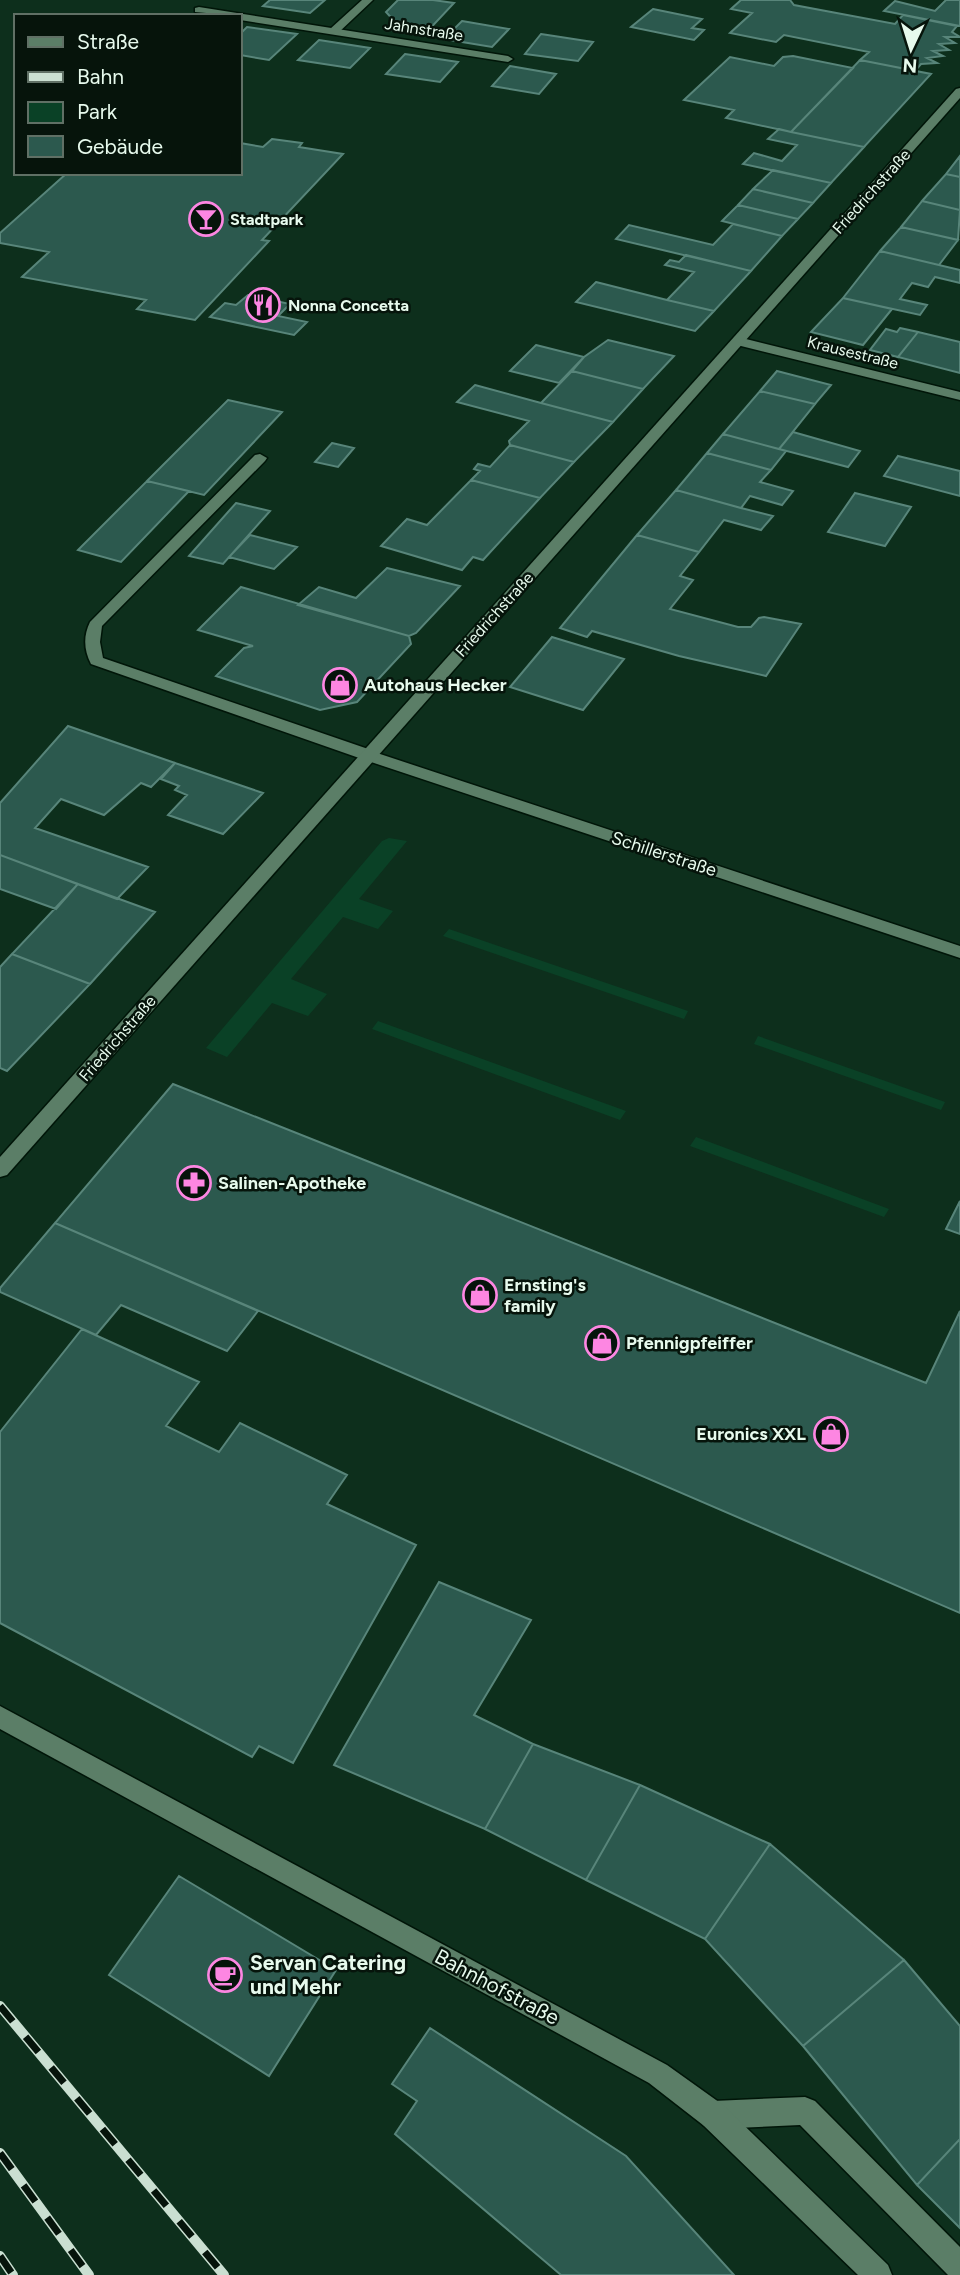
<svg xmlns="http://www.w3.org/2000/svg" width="960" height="2275" viewBox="0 0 960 2275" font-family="Figtree,sans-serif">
  <rect width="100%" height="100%" fill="#0d2f1c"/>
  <path fill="#0a4126" d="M 389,838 L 407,841 L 359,899 L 393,911 L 378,929 L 343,917 L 291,979 L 327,994 L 308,1016 L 272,1003 L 227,1057 L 206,1048 L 382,841 Z
    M 449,929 L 688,1011 L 684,1019 L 443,936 Z
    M 378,1021 L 626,1111 L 620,1120 L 372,1029 Z
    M 758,1036 L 945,1102 L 941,1110 L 754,1044 Z
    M 696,1137 L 889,1209 L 884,1217 L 690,1146 Z"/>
  <path fill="#2c594e" stroke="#58857a" stroke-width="2" d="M 270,0 L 325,0 L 310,13 L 263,6 Z
    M 398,0 L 433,0 L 454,3 L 424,35 L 391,30 L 397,24 L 386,12 Z
    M 741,0 L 790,0 L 794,5 L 895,24 L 903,15 L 957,26 L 952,32 L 960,37 L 945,37 L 955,43 L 939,44 L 949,50 L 933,51 L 943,56 L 927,58 L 937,63 L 921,64 L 915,71 L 860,60 L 869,52 L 784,35 L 776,42 L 730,33 L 752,13 L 731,9 Z
    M 946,0 L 960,0 L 960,26 L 884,11 L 895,1 L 935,11 Z
    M 653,9 L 702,19 L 692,28 L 704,30 L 694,40 L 631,27 Z
    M 462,21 L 509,29 L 492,47 L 444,39 Z
    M 247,27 L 297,34 L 269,60 L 240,55 L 240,34 Z
    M 541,34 L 593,42 L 578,61 L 525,54 Z
    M 319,40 L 370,48 L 350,68 L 298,60 Z
    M 405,54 L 458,62 L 440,82 L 386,74 Z
    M 793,56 L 853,68 L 791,132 L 726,118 L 734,110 L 684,100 L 730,57 L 774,66 L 783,57 Z
    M 860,60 L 931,74 L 864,147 L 791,132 Z
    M 510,66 L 556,74 L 539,94 L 492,86 Z
    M 779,129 L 791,132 L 864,147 L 831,183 L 743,164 L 754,153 L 782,161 L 797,145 L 768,139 Z
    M 272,139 L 302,143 L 299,147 L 343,154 L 262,240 L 269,241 L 195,320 L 137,309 L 146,300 L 22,277 L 49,252 L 0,243 L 0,233 L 67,173 L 240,173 L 240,143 L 263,147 Z
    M 960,156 L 960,177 L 946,174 Z
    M 773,170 L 831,183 L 813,203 L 753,189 Z
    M 946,174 L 960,177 L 960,210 L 922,201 Z
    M 753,189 L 813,203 L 798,219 L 738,205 Z
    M 922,201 L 960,210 L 958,240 L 901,227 Z
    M 738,205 L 798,219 L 782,236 L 722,221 Z
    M 733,224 L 782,236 L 751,271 L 616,239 L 629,225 L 713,245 Z
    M 901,227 L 958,240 L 939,265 L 880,251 Z
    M 880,251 L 960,270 L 960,283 L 935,277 L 928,287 L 912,283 L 900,299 L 927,305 L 920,315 L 843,298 Z
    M 686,255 L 751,271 L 714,311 L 667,300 L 694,272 L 665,265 L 670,260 L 679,262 Z
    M 596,282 L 667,300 L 714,311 L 695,331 L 576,302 Z
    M 248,295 L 290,304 L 278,316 L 307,322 L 294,335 L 210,317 L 225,303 L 236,305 Z
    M 843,298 L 892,309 L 863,345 L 811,332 Z
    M 900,328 L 918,332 L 898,357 L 870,350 L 886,329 L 897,332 Z
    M 918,332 L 960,342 L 960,373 L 898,357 Z
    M 608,340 L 674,356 L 643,389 L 572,371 L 584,357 Z
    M 536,345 L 584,357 L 559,383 L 510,371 Z
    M 572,371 L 643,389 L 613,422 L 541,403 Z
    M 777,371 L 831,385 L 815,404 L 760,391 Z
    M 475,385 L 541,403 L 613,422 L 574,462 L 510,445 L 509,441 L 529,421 L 457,402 Z
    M 760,391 L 815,404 L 779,449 L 723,434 Z
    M 228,400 L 282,412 L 204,495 L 147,481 Z
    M 793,432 L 860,451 L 848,467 L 779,449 Z
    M 723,434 L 779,449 L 786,451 L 771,470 L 707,453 Z
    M 332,443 L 354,448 L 338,467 L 315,462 Z
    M 510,445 L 574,462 L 540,498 L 471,480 L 480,471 L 474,469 L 478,464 L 490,467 Z
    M 707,453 L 771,470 L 760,482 L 793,491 L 782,505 L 750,496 L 741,508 L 676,490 Z
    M 898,456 L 960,471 L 960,496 L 884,476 Z
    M 471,480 L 540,498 L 483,560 L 473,557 L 462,570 L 381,546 L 407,519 L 427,525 Z
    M 147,481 L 189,491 L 121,562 L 78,550 Z
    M 676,490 L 741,508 L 773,516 L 761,530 L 724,520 L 699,552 L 637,535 Z
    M 855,493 L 911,507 L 885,546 L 828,532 Z
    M 236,503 L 270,511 L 223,564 L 189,556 Z
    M 250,535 L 297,547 L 274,569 L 229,557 Z
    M 637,535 L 699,552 L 680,576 L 693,580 L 670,609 L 738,627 L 751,627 L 759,618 L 764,617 L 801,624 L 766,676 L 679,656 L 592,631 L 587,637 L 560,628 Z
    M 387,568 L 460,586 L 416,633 L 409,636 L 298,605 L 319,587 L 356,598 Z
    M 241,587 L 409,636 L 411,644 L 357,702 L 320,710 L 216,676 L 244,648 L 253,646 L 198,630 Z
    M 552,637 L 624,659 L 583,710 L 510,687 Z
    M 68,726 L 175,763 L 151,787 L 141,783 L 104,815 L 61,799 L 35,828 L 148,867 L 117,899 L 0,855 L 0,803 Z
    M 175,763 L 263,793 L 223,834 L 168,815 L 187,795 L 175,790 L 179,786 L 161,779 Z
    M 0,855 L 78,884 L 56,909 L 0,889 Z
    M 78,884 L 155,912 L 90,984 L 12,954 Z
    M 12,954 L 90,984 L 7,1071 L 0,1068 L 0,967 Z
    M 173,1084 L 926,1383 L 960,1311 L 960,1613 L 55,1223 Z
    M 960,1201 L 960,1234 L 946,1229 Z
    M 55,1223 L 258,1311 L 227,1351 L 121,1305 L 96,1335 L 0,1292 L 0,1288 Z
    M 82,1329 L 199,1382 L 166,1426 L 219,1452 L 240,1423 L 347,1475 L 327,1504 L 416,1545 L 293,1763 L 259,1746 L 252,1757 L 0,1623 L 0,1432 Z
    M 439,1582 L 531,1620 L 474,1715 L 533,1744 L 485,1829 L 334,1765 Z
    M 533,1744 L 640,1785 L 586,1880 L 485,1829 Z
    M 640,1785 L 770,1844 L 705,1939 L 586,1880 Z
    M 770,1844 L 904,1960 L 803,2046 L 705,1939 Z
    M 179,1876 L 336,1970 L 269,2076 L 109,1975 Z
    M 904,1960 L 960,2026 L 960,2139 L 917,2185 L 803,2046 Z
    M 430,2028 L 626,2156 L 734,2275 L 561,2275 L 395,2134 L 417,2101 L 392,2084 Z
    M 960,2139 L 960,2228 L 917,2185 Z"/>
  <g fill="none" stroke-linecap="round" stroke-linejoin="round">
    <g stroke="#001508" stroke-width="3">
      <path id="service" d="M 199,7 L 508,56 L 513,59 L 508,62 L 240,20 L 240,16 L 195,12 L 195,8 Z
        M 260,454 L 267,458 L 265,461 L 102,626 L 100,642 L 103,658 L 374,751 L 376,755 L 374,759 L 362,759 L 91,664 C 84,651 83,636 90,622 L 255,455 Z
        M 805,2097 L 815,2101 L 960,2247 L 960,2275 L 948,2275 L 800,2125 L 713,2129 L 703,2125 L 699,2115 L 703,2105 L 713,2101 Z"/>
    </g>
    <g stroke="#001508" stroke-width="3">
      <path id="minor" d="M 362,0 L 373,0 L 338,33 L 330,33 L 330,29 Z
        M 738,337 L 960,392 L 960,400 L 733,344 L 732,341 Z
        M 368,750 L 960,946 L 960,958 L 362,759 L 360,755 Z
        M 0,1706 L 667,2065 L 723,2105 L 888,2265 L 892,2275 L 858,2275 L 703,2125 L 649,2083 L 0,1729 Z"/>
    </g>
    <g stroke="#001508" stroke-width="3">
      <path id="tertiary" d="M 960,88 L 960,98 L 7,1175 L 0,1177 L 0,1157 L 956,89 Z"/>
    </g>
    <use href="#service" fill="#5b7e67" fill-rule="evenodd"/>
    <use href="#minor" fill="#5b7e67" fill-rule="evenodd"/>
    <use href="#tertiary" fill="#5b7e67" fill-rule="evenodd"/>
    <g stroke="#cadfd1" stroke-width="10">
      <path id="rail" d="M 0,2006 L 224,2275
        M 0,2153 L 89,2275
        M 0,2256 L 13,2275"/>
    </g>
    <use href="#rail" stroke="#06140b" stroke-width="7" stroke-dasharray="20" stroke-linecap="butt"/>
  </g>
  <defs>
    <g id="bar-ring" transform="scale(1.75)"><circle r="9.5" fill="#06140b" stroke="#fd86e2" stroke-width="1.5"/><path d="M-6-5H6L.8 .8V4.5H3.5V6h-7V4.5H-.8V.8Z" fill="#fd86e2"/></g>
    <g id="restaurant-ring" transform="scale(1.75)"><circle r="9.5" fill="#06140b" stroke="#fd86e2" stroke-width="1.5"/><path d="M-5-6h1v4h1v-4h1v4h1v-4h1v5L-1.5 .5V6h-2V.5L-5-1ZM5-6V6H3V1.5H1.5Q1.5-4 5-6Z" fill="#fd86e2"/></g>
    <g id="shop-ring" transform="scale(1.75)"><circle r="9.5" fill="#06140b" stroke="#fd86e2" stroke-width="1.5"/><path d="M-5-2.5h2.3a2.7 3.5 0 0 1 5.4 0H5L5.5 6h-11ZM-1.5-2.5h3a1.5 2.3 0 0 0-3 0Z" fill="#fd86e2"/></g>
    <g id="pharmacy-ring" transform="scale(1.75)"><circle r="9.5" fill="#06140b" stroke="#fd86e2" stroke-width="1.5"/><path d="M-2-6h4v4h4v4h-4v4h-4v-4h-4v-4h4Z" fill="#fd86e2"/></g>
    <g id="cafe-ring" transform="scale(1.75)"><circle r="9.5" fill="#06140b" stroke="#fd86e2" stroke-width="1.5"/><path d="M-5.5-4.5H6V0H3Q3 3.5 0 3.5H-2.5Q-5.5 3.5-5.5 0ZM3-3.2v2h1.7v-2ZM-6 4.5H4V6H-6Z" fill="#fd86e2"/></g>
  </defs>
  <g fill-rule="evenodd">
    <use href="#bar-ring" x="206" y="219"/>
    <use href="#restaurant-ring" x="263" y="305"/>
    <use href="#shop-ring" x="340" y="685"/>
    <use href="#pharmacy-ring" x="194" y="1183"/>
    <use href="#shop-ring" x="480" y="1295"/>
    <use href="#shop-ring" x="602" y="1343"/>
    <use href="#shop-ring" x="831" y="1434"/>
    <use href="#cafe-ring" x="225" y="1975"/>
  </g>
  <g text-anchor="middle" stroke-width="5" stroke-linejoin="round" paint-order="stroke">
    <g font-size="16" fill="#e7faed" stroke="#06140b">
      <text transform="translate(424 29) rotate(9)" y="6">Jahnstraße</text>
      <text transform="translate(871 191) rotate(-48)" y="6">Friedrichstraße</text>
      <text transform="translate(853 352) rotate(14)" y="6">Krausestraße</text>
      <text transform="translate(494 614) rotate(-48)" y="6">Friedrichstraße</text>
      <text transform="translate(117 1038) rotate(-49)" y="6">Friedrichstraße</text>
    </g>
    <g font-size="16" font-weight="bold" fill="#e7faed" stroke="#06140b" text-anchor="start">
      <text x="230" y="225">Stadtpark</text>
      <text x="288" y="311">Nonna Concetta</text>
    </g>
    <g font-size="18" font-weight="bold" fill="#e7faed" stroke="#06140b" text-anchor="start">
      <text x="364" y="691">Autohaus Hecker</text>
      <text x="218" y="1189">Salinen-Apotheke</text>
      <text x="504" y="1291">Ernsting's<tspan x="504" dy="21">family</tspan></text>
      <text x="626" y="1349">Pfennigpfeiffer</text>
      <text x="806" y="1440" text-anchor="end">Euronics XXL</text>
    </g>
    <g font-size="18" fill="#e7faed" stroke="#06140b">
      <text transform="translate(664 854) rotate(18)" y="6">Schillerstraße</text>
    </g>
    <g font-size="21" font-weight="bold" fill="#e7faed" stroke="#06140b" text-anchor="start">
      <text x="250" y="1970">Servan Catering<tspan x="250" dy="24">und Mehr</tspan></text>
    </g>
    <g font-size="21" fill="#e7faed" stroke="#06140b">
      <text transform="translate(497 1987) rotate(28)" y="7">Bahnhofstraße</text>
    </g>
  </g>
  <rect x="14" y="14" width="228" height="161" fill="#06140b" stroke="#607065" stroke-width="2"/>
  <rect x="28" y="37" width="35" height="10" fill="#5b7e67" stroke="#607065" stroke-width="2"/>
  <text x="77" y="49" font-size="21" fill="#e7faed">Straße</text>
  <rect x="28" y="72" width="35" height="10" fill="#cadfd1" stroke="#607065" stroke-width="2"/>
  <text x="77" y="84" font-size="21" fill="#e7faed">Bahn</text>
  <rect x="28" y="102" width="35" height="21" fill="#0a4126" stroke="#607065" stroke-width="2"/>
  <text x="77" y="119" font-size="21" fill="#e7faed">Park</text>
  <rect x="28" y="136" width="35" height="21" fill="#2c594e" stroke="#607065" stroke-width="2"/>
  <text x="77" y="154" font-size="21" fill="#e7faed">Gebäude</text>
  <g transform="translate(911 49) rotate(184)" stroke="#06140b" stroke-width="5" paint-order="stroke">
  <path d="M0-5L12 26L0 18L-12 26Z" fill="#e7faed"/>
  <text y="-10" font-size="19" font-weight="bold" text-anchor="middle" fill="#e7faed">N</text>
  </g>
</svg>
